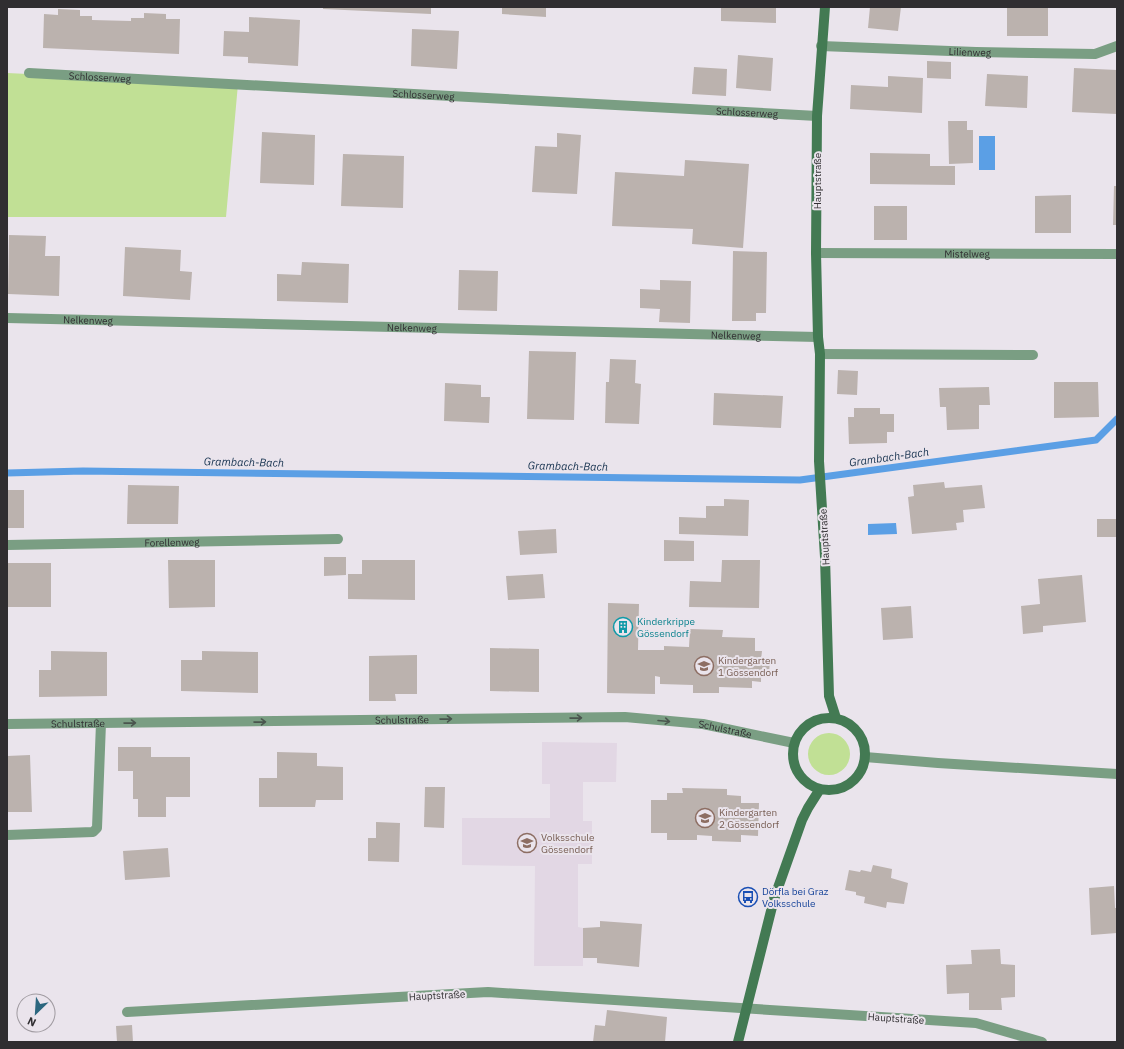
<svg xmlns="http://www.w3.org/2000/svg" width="1124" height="1049" viewBox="0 0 1124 1049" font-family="'IBM Plex Sans',sans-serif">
  <rect width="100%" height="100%" fill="#eae4ec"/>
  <path fill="#e2d7e4" d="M 542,742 L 617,743 L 616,782 L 583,782 L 583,821 L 592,821 L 592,864 L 578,864 L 578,927 L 583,928 L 583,966 L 534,966 L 535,866 L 462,865 L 462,818 L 550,818 L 550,784 L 542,784 Z"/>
  <path fill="#c1e095" d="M 7,73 L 238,84 L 226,217 L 7,217 Z
    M808 754a21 21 0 1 1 42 0a21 21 0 1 1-42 0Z"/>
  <path fill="#5b9fe5" d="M 979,136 L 995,136 L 995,170 L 979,170 Z
    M 896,523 L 897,534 L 868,535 L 868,524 Z"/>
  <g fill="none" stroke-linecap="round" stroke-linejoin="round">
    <path stroke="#5b9fe5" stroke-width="7" d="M 7,473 L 83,471 L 800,480 L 1096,440 L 1117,419"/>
  </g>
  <path fill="#bbb2ae" d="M 323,7 L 431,7 L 431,14 L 323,9 Z
    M 502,7 L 546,7 L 546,17 L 502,14 Z
    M 721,7 L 776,7 L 776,23 L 721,21 Z
    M 870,7 L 901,7 L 898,31 L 868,28 Z
    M 1007,7 L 1048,7 L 1048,36 L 1007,36 Z
    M 58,9 L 80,10 L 80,16 L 92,16 L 92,20 L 131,21 L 131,18 L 144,18 L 144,13 L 166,14 L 166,19 L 180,19 L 179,54 L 43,48 L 44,14 L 58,15 Z
    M 249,17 L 300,20 L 298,66 L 248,63 L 248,57 L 223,56 L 224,31 L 249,32 Z
    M 412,29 L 459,31 L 457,69 L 411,66 Z
    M 738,55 L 773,58 L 771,91 L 736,88 Z
    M 927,61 L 951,62 L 951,79 L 927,78 Z
    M 694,67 L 727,69 L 726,96 L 692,94 Z
    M 1074,68 L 1117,70 L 1117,114 L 1072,112 Z
    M 987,74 L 1028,76 L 1027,108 L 985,106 Z
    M 888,76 L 923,78 L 922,113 L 850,109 L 851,85 L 888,87 Z
    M 948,121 L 967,121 L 967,130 L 973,130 L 973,163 L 949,164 Z
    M 262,132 L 315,135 L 314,185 L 260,183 Z
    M 557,133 L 581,135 L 577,194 L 532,192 L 535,146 L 557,147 Z
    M 870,153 L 930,154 L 930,166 L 955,166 L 955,185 L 870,184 Z
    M 343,154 L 404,156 L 403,208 L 341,206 Z
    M 685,160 L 749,164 L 743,248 L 692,244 L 693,229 L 612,226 L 615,172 L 684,176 Z
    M 1114,186 L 1117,186 L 1117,225 L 1113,225 Z
    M 1071,195 L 1071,233 L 1035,233 L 1035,196 Z
    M 874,206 L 907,206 L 907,240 L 874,240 Z
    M 9,235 L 46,236 L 45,256 L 60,256 L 59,296 L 8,294 Z
    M 125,247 L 181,250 L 180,271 L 192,272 L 190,300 L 123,296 Z
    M 733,251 L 767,252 L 766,313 L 756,313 L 756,321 L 732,321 Z
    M 302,262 L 349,264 L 348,303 L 277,301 L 277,274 L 301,275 Z
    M 459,270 L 498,271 L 497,311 L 458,310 Z
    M 660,280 L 691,281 L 690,323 L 659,322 L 660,309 L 640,308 L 640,289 L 660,290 Z
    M 529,351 L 576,352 L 574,420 L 527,419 Z
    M 610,359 L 636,360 L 635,383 L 641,384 L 639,424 L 605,423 L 606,382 L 609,382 Z
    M 838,370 L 858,371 L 857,395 L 837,394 Z
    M 1054,382 L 1098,382 L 1099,417 L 1054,418 Z
    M 445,383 L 481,385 L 481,397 L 490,397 L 489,423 L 444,421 Z
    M 989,387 L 990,405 L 979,405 L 979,429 L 947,430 L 946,407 L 940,407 L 939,388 Z
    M 714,393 L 783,396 L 781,428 L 713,425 Z
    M 854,408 L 880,408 L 880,414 L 894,414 L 894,432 L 887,432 L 887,443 L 849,444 L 848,417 L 854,417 Z
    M 944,482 L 945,488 L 982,485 L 985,508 L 963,510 L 964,522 L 956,523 L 957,530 L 912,534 L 908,497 L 914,496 L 913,485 Z
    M 128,485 L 179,486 L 178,524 L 127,524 Z
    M 7,490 L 24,490 L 24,528 L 7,528 Z
    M 724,499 L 749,500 L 748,536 L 679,534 L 679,517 L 706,518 L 706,506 L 724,506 Z
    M 1097,519 L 1117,519 L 1117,537 L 1097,537 Z
    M 556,529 L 557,553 L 520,555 L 518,531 Z
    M 664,540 L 694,541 L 694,561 L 664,561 Z
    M 324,557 L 346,557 L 346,575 L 324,576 Z
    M 168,560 L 215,560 L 215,607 L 169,608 Z
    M 362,560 L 415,560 L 415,600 L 348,599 L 348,574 L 362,574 Z
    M 722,560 L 760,560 L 759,608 L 689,607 L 690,581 L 721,582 Z
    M 7,563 L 51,563 L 51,607 L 7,607 Z
    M 543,574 L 545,598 L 508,600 L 506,576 Z
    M 1082,575 L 1086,622 L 1043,626 L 1043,632 L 1023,634 L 1021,606 L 1040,604 L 1038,579 Z
    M 608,603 L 639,604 L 638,650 L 664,650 L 664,646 L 689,647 L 690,629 L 723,630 L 722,637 L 755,638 L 755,651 L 762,651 L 761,660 L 770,660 L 769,673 L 761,673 L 761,682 L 752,681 L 752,688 L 719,687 L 719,693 L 693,693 L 693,685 L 660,684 L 660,677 L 655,676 L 655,694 L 607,693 Z
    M 911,606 L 913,638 L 883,640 L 881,608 Z
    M 490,648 L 539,649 L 539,692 L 490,691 Z
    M 51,651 L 107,652 L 107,696 L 39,697 L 39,670 L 51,670 Z
    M 202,651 L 258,652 L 258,693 L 181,691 L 181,660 L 202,660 Z
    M 417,655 L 417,694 L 395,694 L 396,701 L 369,701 L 369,656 Z
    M 118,747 L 151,747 L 151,757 L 190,757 L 190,797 L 166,797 L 166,817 L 138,817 L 138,799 L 133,799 L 133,771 L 118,771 Z
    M 277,752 L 317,753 L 317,766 L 343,767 L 343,800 L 316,800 L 315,807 L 259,807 L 259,778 L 277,778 Z
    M 30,755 L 32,812 L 7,812 L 7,756 Z
    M 425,787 L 445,787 L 444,828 L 424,827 Z
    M 682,788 L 727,789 L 727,795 L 741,796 L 741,803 L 759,803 L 758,836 L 741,835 L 741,842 L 712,841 L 712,836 L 697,835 L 697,840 L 667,840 L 667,833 L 651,833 L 651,800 L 667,800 L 667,793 L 683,793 Z
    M 376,822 L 400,823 L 399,862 L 368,861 L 368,838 L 376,838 Z
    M 168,848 L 170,877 L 125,880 L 123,851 Z
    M 873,865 L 892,869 L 891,878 L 908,883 L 904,904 L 887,902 L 886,908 L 864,903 L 865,897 L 856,895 L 856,892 L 845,890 L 849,870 L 860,872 L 861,870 L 871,872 Z
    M 1114,886 L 1115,908 L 1117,908 L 1117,933 L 1091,935 L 1089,888 Z
    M 600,921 L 642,924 L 639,967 L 597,963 L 597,958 L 583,958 L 583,928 L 600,927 Z
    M 1000,949 L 1001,964 L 1015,965 L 1015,997 L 1001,998 L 1002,1010 L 969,1010 L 969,993 L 947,994 L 946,965 L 972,964 L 971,950 Z
    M 607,1010 L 667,1017 L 665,1042 L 593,1042 L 595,1025 L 605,1026 Z
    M 132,1025 L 133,1042 L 117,1042 L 116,1026 Z"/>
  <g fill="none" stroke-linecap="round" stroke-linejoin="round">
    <path stroke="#7a9e83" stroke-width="10" d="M 865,757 L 938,763 L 1117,774
      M 7,835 L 93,832 L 97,828 L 101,723"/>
    <g stroke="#7a9e83" stroke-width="10">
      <path id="s1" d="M 821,46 L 976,52 L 1095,54 L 1117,46"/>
      <path id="s2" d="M 29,73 L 817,116"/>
      <path id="s3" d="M 816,253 L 1117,254"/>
      <path id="s4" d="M 7,318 L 818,337"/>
      <path d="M 820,354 L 1033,355"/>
      <path id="s5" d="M 7,545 L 338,539"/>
      <path id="s6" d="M 7,724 L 625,717 L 703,724 L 794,743"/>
      <path d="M 127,1012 L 488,992 L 976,1023 L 1042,1042"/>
    </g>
    <path stroke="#437a53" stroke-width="10" d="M 825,7 L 817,116 L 816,253 L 818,337 L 820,354 L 819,461 L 825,557 L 829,696 L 836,718
      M793 754a36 36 0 1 1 72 0a36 36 0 1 1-72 0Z
      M 738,1042 L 774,899 L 802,820 L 808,808 L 820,789"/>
  </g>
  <defs><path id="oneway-shaft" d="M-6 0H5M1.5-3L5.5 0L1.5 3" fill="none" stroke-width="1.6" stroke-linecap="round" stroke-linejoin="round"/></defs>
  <g stroke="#4a554e">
    <use href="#oneway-shaft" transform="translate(576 718) rotate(-1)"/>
    <use href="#oneway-shaft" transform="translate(446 719) rotate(-1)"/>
    <use href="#oneway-shaft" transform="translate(664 721) rotate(5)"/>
    <use href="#oneway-shaft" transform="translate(260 722) rotate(-1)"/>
    <use href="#oneway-shaft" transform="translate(130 723) rotate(-1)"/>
  </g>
  <defs>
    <g id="building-ring" transform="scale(1)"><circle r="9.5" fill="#eae4ec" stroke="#0f9aa8" stroke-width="1.5"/><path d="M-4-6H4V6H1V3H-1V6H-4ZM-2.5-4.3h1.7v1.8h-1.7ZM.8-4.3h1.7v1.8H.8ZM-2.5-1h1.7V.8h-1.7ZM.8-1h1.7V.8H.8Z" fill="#0f9aa8"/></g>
    <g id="school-ring" transform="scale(1)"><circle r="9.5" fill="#eae4ec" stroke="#8d6e63" stroke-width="1.5"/><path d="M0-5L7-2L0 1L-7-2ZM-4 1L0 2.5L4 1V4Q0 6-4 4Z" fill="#8d6e63"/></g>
    <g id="bus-ring" transform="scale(1)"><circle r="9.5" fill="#eae4ec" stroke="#1a4fb4" stroke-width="1.5"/><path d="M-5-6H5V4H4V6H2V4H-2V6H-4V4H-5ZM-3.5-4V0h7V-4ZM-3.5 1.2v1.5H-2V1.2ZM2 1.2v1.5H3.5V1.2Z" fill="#1a4fb4"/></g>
  </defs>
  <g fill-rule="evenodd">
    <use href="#building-ring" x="623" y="627"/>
    <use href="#school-ring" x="704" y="666"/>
    <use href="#school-ring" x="705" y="818"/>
    <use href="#school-ring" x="527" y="843"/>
    <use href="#bus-ring" x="748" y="897"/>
  </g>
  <g text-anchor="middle" stroke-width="4" stroke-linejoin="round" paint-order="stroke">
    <g font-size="10" fill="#302e31" stroke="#eae4ec">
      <text dy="4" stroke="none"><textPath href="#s1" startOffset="149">Lilienweg</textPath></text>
      <text dy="4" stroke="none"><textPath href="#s2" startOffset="71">Schlosserweg</textPath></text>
      <text dy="4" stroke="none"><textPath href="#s2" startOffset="395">Schlosserweg</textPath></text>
      <text dy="4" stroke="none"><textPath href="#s2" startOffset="719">Schlosserweg</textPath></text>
      <text transform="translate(817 181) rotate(-90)" y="4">Hauptstraße</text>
      <text dy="4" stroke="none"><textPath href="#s3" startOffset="151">Mistelweg</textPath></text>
      <text dy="4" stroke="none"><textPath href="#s4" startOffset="81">Nelkenweg</textPath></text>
      <text dy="4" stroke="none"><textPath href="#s4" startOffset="405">Nelkenweg</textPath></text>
      <text dy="4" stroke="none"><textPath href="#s4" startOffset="729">Nelkenweg</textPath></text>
      <text transform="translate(824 537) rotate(-93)" y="4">Hauptstraße</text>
      <text dy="4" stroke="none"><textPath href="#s5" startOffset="165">Forellenweg</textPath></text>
      <text dy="4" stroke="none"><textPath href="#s6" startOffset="395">Schulstraße</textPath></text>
      <text dy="4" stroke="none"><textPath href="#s6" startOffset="71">Schulstraße</textPath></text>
      <text dy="4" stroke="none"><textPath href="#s6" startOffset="719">Schulstraße</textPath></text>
      <text transform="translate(437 995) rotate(-3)" y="4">Hauptstraße</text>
      <text transform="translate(896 1018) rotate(4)" y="4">Hauptstraße</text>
    </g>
    <g font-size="10" fill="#0d838f" stroke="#eae4ec" text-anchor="start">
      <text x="637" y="625">Kinderkrippe<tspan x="637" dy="12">Gössendorf</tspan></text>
    </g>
    <g font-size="10" fill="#785e54" stroke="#eae4ec" text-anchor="start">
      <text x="718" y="664">Kindergarten<tspan x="718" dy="12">1 Gössendorf</tspan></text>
      <text x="719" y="816">Kindergarten<tspan x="719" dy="12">2 Gössendorf</tspan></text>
      <text x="541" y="841">Volksschule<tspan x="541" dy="12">Gössendorf</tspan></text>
    </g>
    <g font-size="10" fill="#164399" stroke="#eae4ec" text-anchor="start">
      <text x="762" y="895">Dörfla bei Graz<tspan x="762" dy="12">Volksschule</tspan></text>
    </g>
    <g font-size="11" font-style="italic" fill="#16324f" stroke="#eae4ec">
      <text transform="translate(889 457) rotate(-8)" y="4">Grambach-Bach</text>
      <text transform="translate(244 462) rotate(1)" y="4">Grambach-Bach</text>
      <text transform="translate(568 466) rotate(1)" y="4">Grambach-Bach</text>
    </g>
  </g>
  <rect width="1124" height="1049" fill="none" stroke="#302e31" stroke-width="16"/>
  <g transform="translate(36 1013) rotate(205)"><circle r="19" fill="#eae4ec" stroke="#a09ba1"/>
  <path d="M0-3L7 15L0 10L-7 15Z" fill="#2c677f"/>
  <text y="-6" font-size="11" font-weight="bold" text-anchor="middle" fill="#302e31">N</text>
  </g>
</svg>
